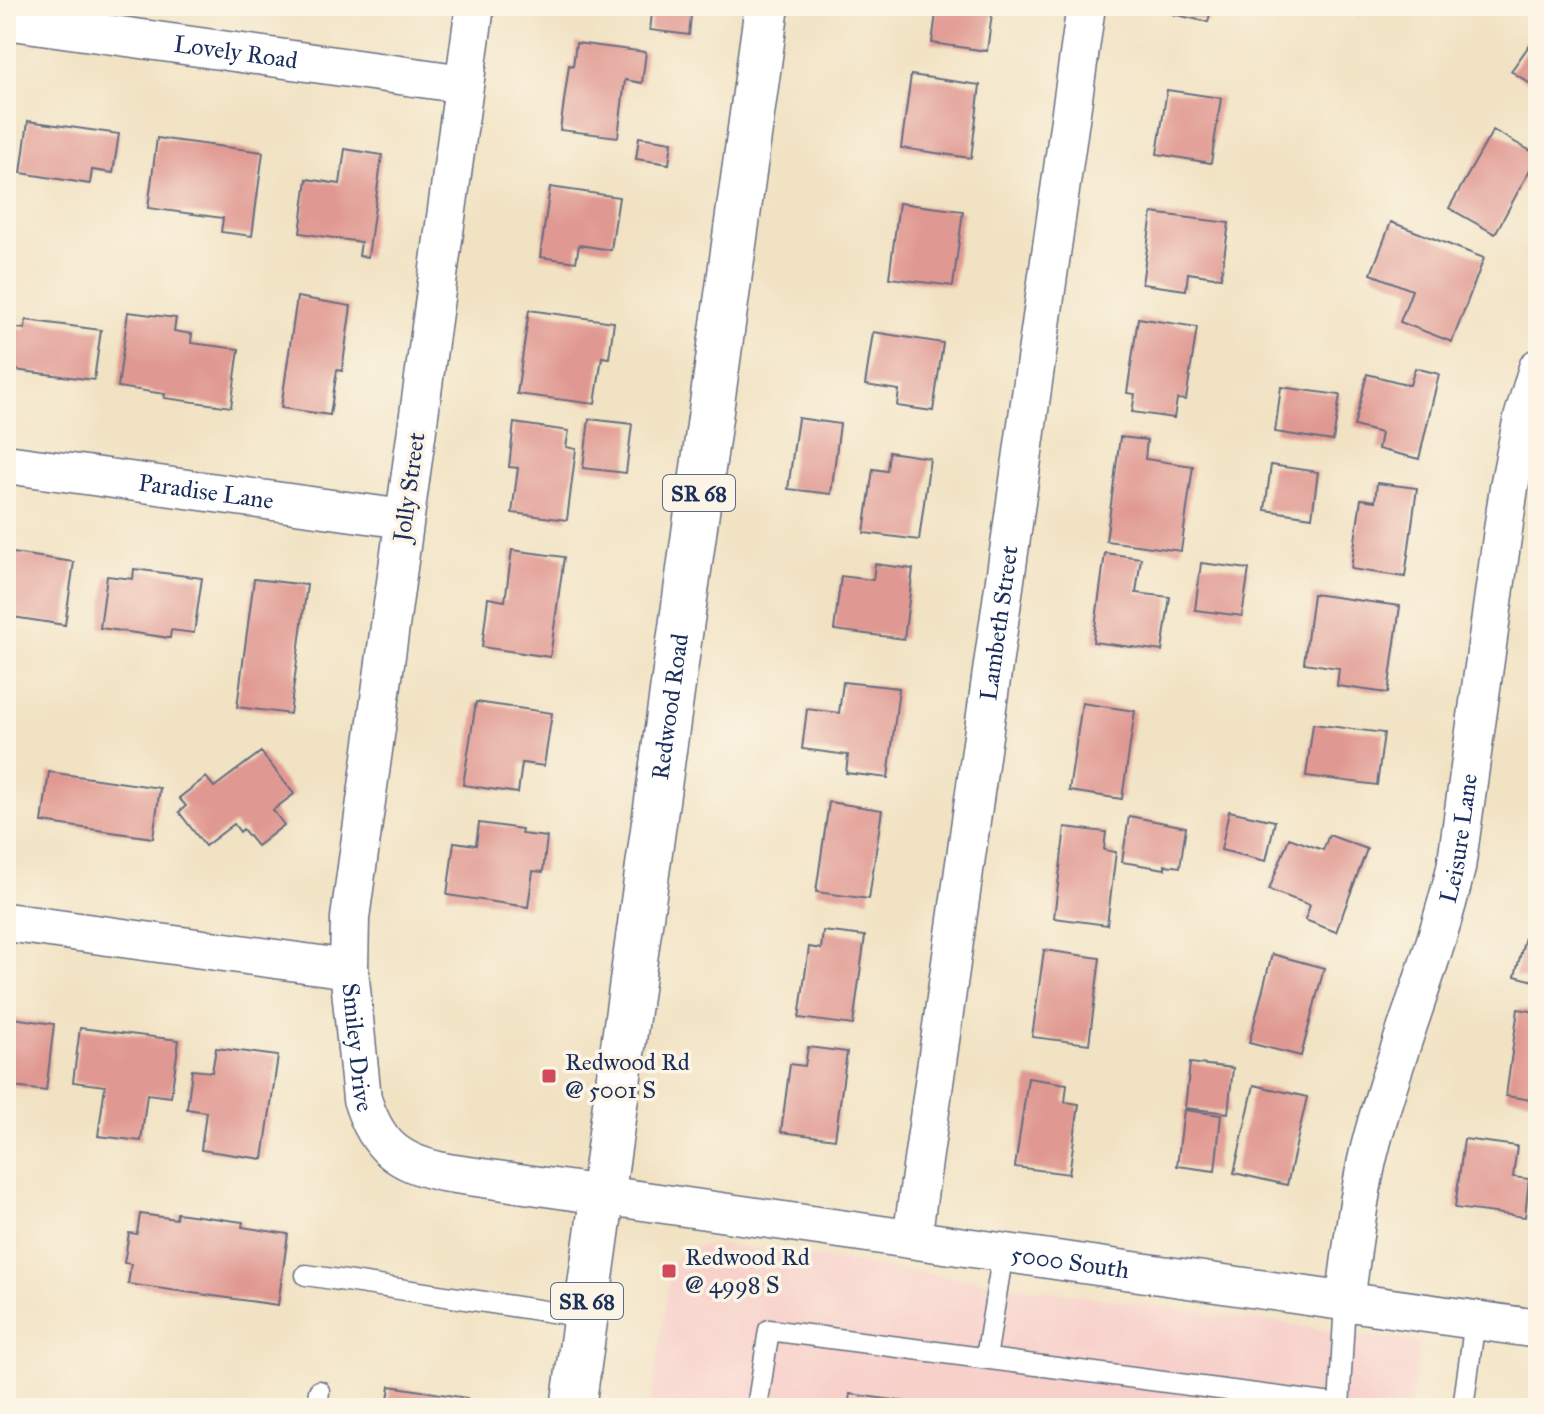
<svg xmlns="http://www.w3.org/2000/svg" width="1544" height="1414" viewBox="0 0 1544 1414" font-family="'IM FELL Great Primer',serif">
  <rect width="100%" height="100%" fill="#fcf5e5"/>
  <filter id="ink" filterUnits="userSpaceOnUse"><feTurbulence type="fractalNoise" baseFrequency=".0125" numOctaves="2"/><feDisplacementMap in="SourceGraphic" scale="16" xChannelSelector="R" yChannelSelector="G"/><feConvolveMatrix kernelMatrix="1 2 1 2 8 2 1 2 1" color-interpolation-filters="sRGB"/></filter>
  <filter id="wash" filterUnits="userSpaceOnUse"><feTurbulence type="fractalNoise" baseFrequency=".006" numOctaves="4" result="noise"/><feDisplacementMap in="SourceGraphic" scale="32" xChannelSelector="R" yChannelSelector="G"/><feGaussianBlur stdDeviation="1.8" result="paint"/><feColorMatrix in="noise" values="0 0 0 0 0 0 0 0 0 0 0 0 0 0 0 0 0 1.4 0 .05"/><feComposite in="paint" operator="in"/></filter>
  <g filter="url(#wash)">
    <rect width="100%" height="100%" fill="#f1e2c3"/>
    <path fill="#f7d0ca" d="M 727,1245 L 1420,1343 L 1410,1408 L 650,1408 L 671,1267 L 683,1250 L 699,1246 Z"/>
    <g id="blocks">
      <path fill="#e09992" d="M 653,6 L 692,6 L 689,35 L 650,30 Z
        M 937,6 L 993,6 L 987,51 L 932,43 Z
        M 1174,6 L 1212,6 L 1208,22 L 1172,14 Z
        M 1213,6 L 1243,6 L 1241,14 Z
        M 1353,6 L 1376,6 L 1359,16 Z
        M 1538,33 L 1538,89 L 1511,71 Z
        M 576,43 L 646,52 L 642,83 L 625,80 L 618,137 L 560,130 L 569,65 L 573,66 Z
        M 911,75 L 980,85 L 971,158 L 901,148 Z
        M 1167,90 L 1221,98 L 1211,163 L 1157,154 Z
        M 1538,101 L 1538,120 L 1529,114 Z
        M 28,121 L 119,134 L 113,173 L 92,170 L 90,184 L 21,173 Z
        M 1493,130 L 1538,155 L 1495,234 L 1449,208 Z
        M 639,137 L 672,142 L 669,164 L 636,159 Z
        M 157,138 L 263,152 L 252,236 L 221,232 L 223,218 L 148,208 Z
        M 345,149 L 382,155 L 368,257 L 359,256 L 361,242 L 300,233 L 307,179 L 340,184 Z
        M 550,187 L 619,197 L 611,250 L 579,245 L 576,262 L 540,257 Z
        M 899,203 L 963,211 L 953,286 L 889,278 Z
        M 1152,213 L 1229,223 L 1221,278 L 1188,273 L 1186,290 L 1142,284 Z
        M 1391,222 L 1484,258 L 1452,342 L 1400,322 L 1412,290 L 1371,274 Z
        M 297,297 L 351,306 L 342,371 L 337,370 L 330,415 L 281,408 Z
        M 529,310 L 614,322 L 609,358 L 602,357 L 595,404 L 517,394 Z
        M 128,312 L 176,318 L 174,331 L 192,334 L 191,343 L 239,349 L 231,407 L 164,398 L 165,394 L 118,387 Z
        M 1138,318 L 1197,327 L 1186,400 L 1177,399 L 1174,418 L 1132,412 L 1135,394 L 1127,393 Z
        M 26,320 L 101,330 L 94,380 L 6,369 L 6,327 L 25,329 Z
        M 873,332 L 943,343 L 933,411 L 897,406 L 899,390 L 865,385 Z
        M 1415,368 L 1439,374 L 1419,459 L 1378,449 L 1381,433 L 1354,426 L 1367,374 L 1410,385 Z
        M 1281,387 L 1340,395 L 1333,441 L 1275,432 Z
        M 798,418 L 840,424 L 831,494 L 788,489 Z
        M 589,419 L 632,424 L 626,473 L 583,468 Z
        M 514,423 L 569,431 L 566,447 L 576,449 L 567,520 L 512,513 L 518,468 L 509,467 Z
        M 1120,437 L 1147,440 L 1145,459 L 1193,466 L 1181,551 L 1106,541 Z
        M 889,452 L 930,458 L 919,540 L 864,533 L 873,469 L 887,471 Z
        M 1271,465 L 1318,472 L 1312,517 L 1265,510 Z
        M 1377,483 L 1417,488 L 1405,577 L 1351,569 L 1361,499 L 1375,501 Z
        M 512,550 L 564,557 L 550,657 L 482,647 L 488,598 L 505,601 Z
        M 6,552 L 74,562 L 65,625 L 6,616 Z
        M 1105,553 L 1141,558 L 1136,593 L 1170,597 L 1162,651 L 1093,642 Z
        M 1201,563 L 1249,569 L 1242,616 L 1195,610 Z
        M 875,564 L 913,569 L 904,639 L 834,630 L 841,576 L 873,580 Z
        M 134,569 L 202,578 L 194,633 L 171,630 L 170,638 L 100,628 L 107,576 L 133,579 Z
        M 254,579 L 307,585 L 290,714 L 237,707 Z
        M 1313,594 L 1400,606 L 1388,693 L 1337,686 L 1339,668 L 1304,663 Z
        M 843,682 L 899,688 L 888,778 L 846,773 L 848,755 L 802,749 L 807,709 L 839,713 Z
        M 476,702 L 552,713 L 544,766 L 522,763 L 518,793 L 463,785 Z
        M 1082,703 L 1135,711 L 1122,799 L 1069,791 Z
        M 1313,724 L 1384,733 L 1377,785 L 1306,776 Z
        M 261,752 L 294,794 L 273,810 L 284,825 L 257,846 L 243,829 L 240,832 L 234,824 L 205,846 L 179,812 L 186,806 L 179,798 L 206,777 L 214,787 Z
        M 49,772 L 160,788 L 153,838 L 42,822 Z
        M 829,802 L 882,810 L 869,899 L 816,892 Z
        M 1229,811 L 1275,821 L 1266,861 L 1221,850 Z
        M 1129,816 L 1186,827 L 1180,867 L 1165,865 L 1165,869 L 1122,862 Z
        M 479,823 L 522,829 L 521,834 L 547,837 L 543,872 L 533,871 L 528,907 L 447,895 L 454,842 L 476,845 Z
        M 1065,827 L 1106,832 L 1104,850 L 1116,852 L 1107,925 L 1054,918 Z
        M 1329,835 L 1367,849 L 1336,932 L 1305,920 L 1310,905 L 1269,890 L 1289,838 L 1323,850 Z
        M 1532,910 L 1538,912 L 1538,982 L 1515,976 Z
        M 823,931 L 865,936 L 853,1025 L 799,1018 L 809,947 L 821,949 Z
        M 1044,950 L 1100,958 L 1089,1044 L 1032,1037 Z
        M 1272,954 L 1324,968 L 1301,1056 L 1249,1043 Z
        M 1518,1009 L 1538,1012 L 1538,1101 L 1506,1096 Z
        M 6,1017 L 54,1024 L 46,1091 L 6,1086 Z
        M 80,1028 L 179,1040 L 171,1097 L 147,1094 L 141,1141 L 98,1136 L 105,1086 L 73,1082 Z
        M 808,1047 L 847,1052 L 835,1139 L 781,1132 L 790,1064 L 805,1066 Z
        M 216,1048 L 278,1056 L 263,1159 L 201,1150 L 206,1112 L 187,1109 L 192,1070 L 212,1072 Z
        M 1190,1063 L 1233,1068 L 1228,1113 L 1185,1108 Z
        M 1028,1078 L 1067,1084 L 1065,1102 L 1079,1104 L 1069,1174 L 1015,1167 Z
        M 1254,1085 L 1307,1097 L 1287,1185 L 1234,1173 Z
        M 1184,1110 L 1221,1115 L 1215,1171 L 1177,1166 Z
        M 1464,1139 L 1517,1146 L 1513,1177 L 1529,1179 L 1525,1217 L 1455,1208 Z
        M 177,1213 L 243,1222 L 242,1227 L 288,1234 L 278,1305 L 128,1284 L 131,1264 L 124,1263 L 129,1233 L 137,1234 L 140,1214 L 176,1219 Z
        M 390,1386 L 467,1398 L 465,1408 L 387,1408 Z
        M 850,1394 L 937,1406 L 937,1408 L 848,1408 Z"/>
    </g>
  </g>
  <g filter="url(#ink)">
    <use href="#blocks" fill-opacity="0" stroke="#666e81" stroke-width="2"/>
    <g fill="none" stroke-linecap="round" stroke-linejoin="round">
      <g stroke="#666e81" stroke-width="23">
        <path id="lane" d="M 306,1275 L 585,1317
          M 986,1358 L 1003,1252
          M 317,1408 L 319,1391
          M 757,1408 L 769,1330 L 1340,1405
          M 1339,1408 L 1345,1301
          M 1463,1408 L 1475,1320"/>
      </g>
      <g stroke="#666e81" stroke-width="41">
        <g id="street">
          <path id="s1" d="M 475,6 L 350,918 L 349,969 L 362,1099 C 377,1147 399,1164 448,1173 L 1538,1329"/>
          <path id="s2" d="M 6,20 L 464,84"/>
          <path id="s3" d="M 6,464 L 404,519"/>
          <path d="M 6,922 L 349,969"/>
          <path id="s4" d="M 912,1239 L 1086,6"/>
          <path id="s5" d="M 1345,1301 C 1352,1253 1357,1203 1368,1156 C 1392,1058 1433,966 1456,868 L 1509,487 L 1522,422 L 1538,368"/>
        </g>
      </g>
      <g stroke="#666e81" stroke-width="47">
        <g id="primary">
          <path id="s6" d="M 573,1408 L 767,6"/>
        </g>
      </g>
      <use href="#lane" stroke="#fff" stroke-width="20"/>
      <use href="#street" stroke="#fff" stroke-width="38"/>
      <use href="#primary" stroke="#fff" stroke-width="44"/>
    </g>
  </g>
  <g fill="#d1495b" stroke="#fcf5e5" stroke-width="3">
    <rect x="541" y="1068" width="16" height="16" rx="4"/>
    <rect x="661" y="1263" width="16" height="16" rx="4"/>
  </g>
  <g text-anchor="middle" stroke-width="7" stroke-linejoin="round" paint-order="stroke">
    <g fill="#fcf5e5" stroke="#5e6a86" stroke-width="2">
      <rect x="663" y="475" width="72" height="36" rx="6"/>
      <rect x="551" y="1283" width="72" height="36" rx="6"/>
    </g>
    <g font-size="22" font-weight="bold" fill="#1b2f5e">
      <text x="699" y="501">SR 68</text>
      <text x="587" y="1309">SR 68</text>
    </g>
    <g font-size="24" fill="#1b2f5e" stroke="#fcf5e5">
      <text dy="8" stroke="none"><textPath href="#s2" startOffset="232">Lovely Road</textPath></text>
      <text transform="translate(409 487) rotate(-82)" y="8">Jolly Street</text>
      <text dy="8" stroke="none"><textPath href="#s3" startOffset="202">Paradise Lane</textPath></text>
      <text dy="8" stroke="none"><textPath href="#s4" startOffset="622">Lambeth Street</textPath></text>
      <text dy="8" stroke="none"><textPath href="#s6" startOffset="708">Redwood Road</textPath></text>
      <text dy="8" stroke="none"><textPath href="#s5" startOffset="478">Leisure Lane</textPath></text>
      <text dy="8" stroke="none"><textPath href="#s1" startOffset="1050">Smiley Drive</textPath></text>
      <text dy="8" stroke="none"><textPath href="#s1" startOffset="1852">5000 South</textPath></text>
    </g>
    <g font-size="24" fill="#1b2f5e" stroke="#fcf5e5" text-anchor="start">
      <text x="565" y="1070">Redwood Rd<tspan x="565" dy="28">@ 5001 S</tspan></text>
      <text x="685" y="1265">Redwood Rd<tspan x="685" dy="28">@ 4998 S</tspan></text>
    </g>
  </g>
  <rect width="1544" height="1414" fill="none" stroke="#fcf5e5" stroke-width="32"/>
</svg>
